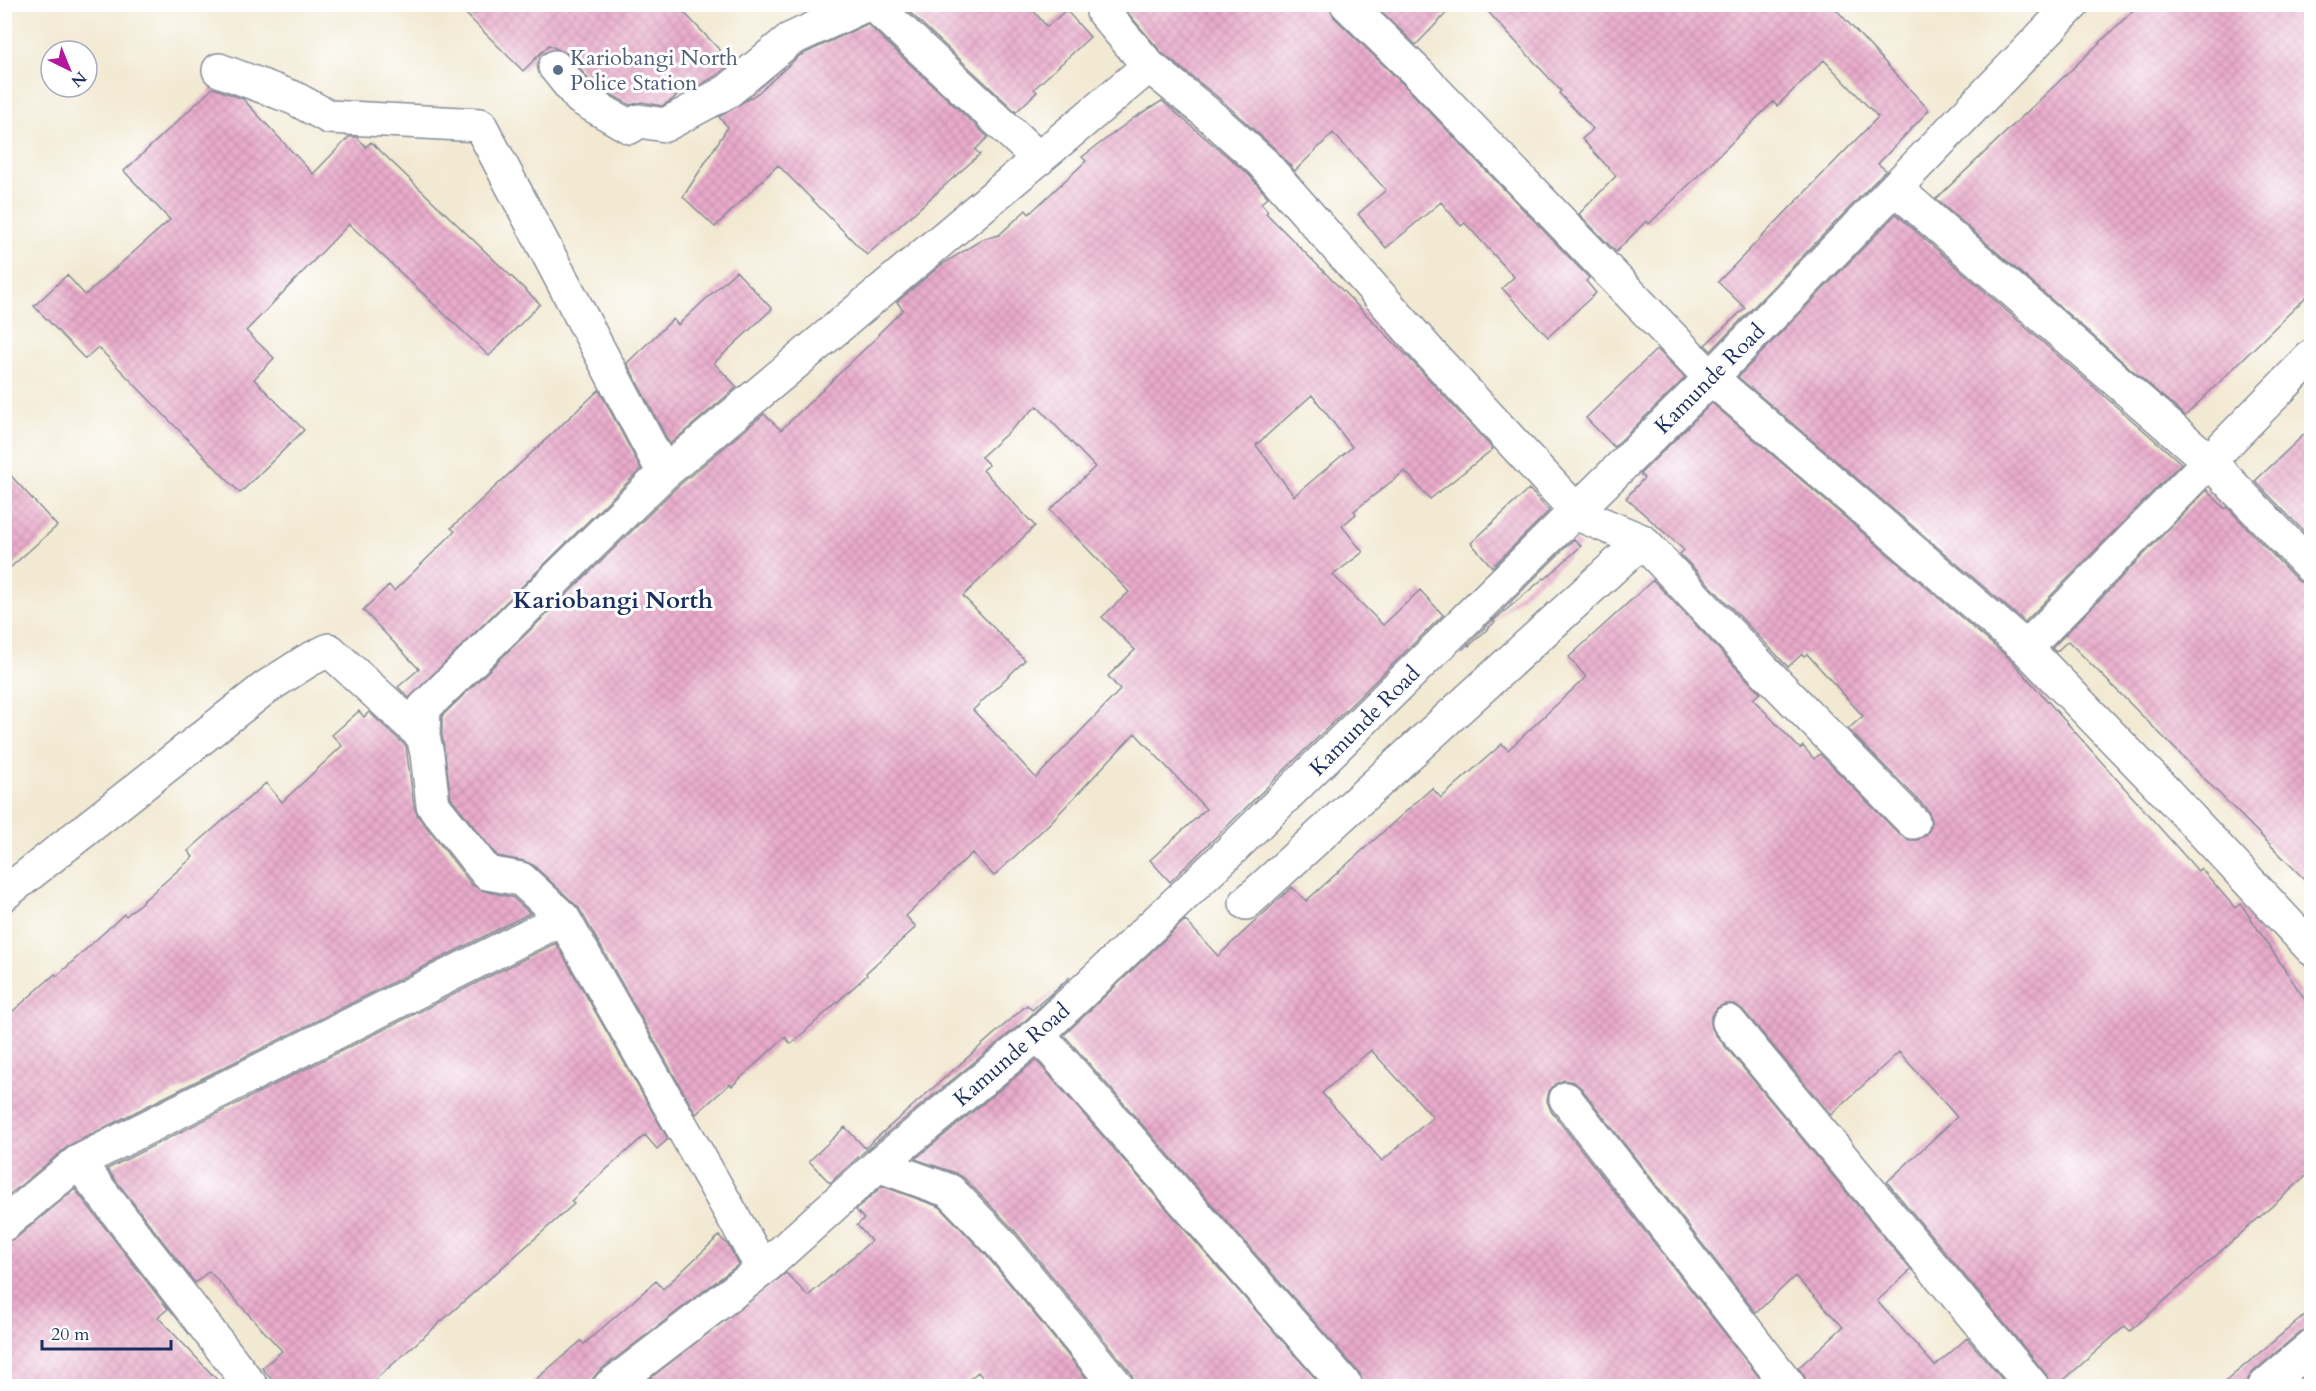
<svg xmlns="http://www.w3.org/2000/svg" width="2316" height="1391" viewBox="0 0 2316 1391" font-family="Cardo,serif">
  <defs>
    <pattern id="building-cross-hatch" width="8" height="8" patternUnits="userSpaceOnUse" patternTransform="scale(1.5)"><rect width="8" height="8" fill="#e9abca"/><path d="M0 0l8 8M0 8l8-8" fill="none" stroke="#c793b0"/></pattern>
  </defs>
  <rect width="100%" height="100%" fill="#fff"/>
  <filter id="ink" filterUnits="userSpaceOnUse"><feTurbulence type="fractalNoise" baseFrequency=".0167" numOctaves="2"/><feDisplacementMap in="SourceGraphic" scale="12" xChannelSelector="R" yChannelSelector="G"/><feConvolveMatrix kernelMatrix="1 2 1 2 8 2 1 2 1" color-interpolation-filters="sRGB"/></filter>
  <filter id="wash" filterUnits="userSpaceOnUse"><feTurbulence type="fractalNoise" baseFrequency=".008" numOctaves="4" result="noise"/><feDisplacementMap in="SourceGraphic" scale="24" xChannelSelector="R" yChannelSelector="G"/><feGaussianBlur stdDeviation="1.35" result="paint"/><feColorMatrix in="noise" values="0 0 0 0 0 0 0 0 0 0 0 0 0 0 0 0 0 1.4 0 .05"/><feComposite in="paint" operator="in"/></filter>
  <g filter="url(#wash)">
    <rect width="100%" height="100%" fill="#f2e9d2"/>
    <g id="blocks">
      <path fill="url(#building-cross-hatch)" fill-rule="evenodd" d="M 523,4 L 676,4 L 732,63 L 717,75 L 693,89 L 688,84 L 672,100 L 662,106 L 642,102 L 630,105 L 592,84 L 569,55 L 549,45 L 523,71 L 466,14 Z
        M 901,4 L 1028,4 L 1047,27 L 1066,10 L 1090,37 L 1034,89 L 1037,92 L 1016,112 Z
        M 1129,4 L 1329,4 L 1334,17 L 1406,87 L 1589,278 L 1586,281 L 1596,293 L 1548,337 L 1502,288 L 1514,277 L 1465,223 L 1461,226 L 1441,202 L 1386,248 L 1358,214 L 1386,190 L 1333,133 L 1295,171 L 1274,148 L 1219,98 L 1162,53 L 1127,12 Z
        M 1374,4 L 1455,4 L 1416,45 Z
        M 1481,4 L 1831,4 L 1929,110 L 1878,164 L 1886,170 L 1711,351 L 1705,345 L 1745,308 L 1718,282 L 1878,117 L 1824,60 L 1777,106 L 1773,102 L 1649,224 L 1646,221 L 1616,252 L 1579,214 L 1616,176 L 1582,139 L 1593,129 L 1559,93 L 1561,91 Z
        M 2140,4 L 2312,4 L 2312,291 L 2185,416 L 1936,199 Z
        M 867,24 L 988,137 L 975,150 L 980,154 L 867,255 L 778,165 L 715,227 L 683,197 L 728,127 L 719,117 L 758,93 L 799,56 Z
        M 213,88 L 243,99 L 313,174 L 349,137 L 357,137 L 366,147 L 371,142 L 540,304 L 489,356 L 349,224 L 246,331 L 274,358 L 254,379 L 304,430 L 240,493 L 98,347 L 85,359 L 34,306 L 67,275 L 85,295 L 170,220 L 124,171 Z
        M 1162,101 L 1249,175 L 1268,197 L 1261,203 L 1268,211 L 1266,213 L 1411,360 L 1493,449 L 1430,499 L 1405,471 L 1354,511 L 1356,514 L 1342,526 L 1363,552 L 1333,575 L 1383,625 L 1420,590 L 1443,615 L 1170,882 L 1150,860 L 1206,809 L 1135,733 L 1050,823 L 994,876 L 972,853 L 906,916 L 916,927 L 866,973 L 867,975 L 791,1044 L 785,1037 L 732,1086 L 730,1084 L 696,1114 L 579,908 L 533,865 L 524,861 L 497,856 L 451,798 L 442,734 L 442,716 L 677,487 L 764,414 L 781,430 L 879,335 L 878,334 L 903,310 L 897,302 L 941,265 L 983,239 L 999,235 L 1026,210 L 1029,214 L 1086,161 L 1082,157 L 1135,117 ZM 1312,395 L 1352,447 L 1294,496 L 1256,445 ZM 1037,406 L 1095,467 L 1050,510 L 1129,592 L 1102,617 L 1135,650 L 1108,676 L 1120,690 L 1036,778 L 973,710 L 1025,660 L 963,596 L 1035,526 L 983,470 L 989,465 L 981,457 Z
        M 1896,214 L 2181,463 L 2025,622 L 1738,377 Z
        M 736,271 L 772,309 L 714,363 L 737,387 L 670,444 L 627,363 L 673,319 L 678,325 Z
        M 1657,349 L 1685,378 L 1614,447 L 1586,418 Z
        M 599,390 L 641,469 L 409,698 L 398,687 L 419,669 L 363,610 L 389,585 L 394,591 L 455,531 L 451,528 Z
        M 1712,403 L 2013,662 L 2198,871 L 2201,868 L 2235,908 L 2241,904 L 2312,1010 L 2312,1171 L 2130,1331 L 2125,1326 L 2057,1386 L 2050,1386 L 2046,1374 L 1887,1182 L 1957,1117 L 1899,1052 L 1831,1115 L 1743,1010 L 1735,1004 L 1725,1004 L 1717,1008 L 1711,1016 L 1711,1026 L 1715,1034 L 1911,1270 L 1877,1301 L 1935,1366 L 1967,1338 L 2008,1386 L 1807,1386 L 1804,1375 L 1798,1368 L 1843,1327 L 1795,1276 L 1756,1313 L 1581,1088 L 1574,1082 L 1564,1080 L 1555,1084 L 1549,1091 L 1547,1101 L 1551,1111 L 1766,1386 L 1364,1386 L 1360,1374 L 1064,1035 L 1185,920 L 1218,956 L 1292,887 L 1306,901 L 1432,788 L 1441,798 L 1502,744 L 1508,750 L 1586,677 L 1569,657 L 1653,580 L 1760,693 L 1753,699 L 1800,749 L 1803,746 L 1814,759 L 1820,754 L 1900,835 L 1909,840 L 1917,840 L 1926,835 L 1931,826 L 1931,818 L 1927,809 L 1848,729 L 1863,716 L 1807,654 L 1804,656 L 1802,654 L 1788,667 L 1680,554 L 1684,550 L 1626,498 L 1644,478 L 1640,474 ZM 1371,1050 L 1433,1117 L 1382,1161 L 1322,1093 Z
        M 2312,427 L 2312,540 L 2255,481 Z
        M 4,468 L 57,526 L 4,573 Z
        M 1529,489 L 1549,511 L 1492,567 L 1471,543 Z
        M 2207,490 L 2225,509 L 2227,507 L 2298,581 L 2312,586 L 2312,887 L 2068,641 L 2056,652 L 2052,648 Z
        M 1574,539 L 1581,546 L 1545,579 L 1544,578 L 1493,621 L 1495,622 L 1469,646 L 1468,644 L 1462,650 Z
        M 359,711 L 364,717 L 369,712 L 406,746 L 414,807 L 418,816 L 472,885 L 484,891 L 512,897 L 530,913 L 70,1145 L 4,1199 L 4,1019 L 55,974 L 57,976 L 124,914 L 126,916 L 193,857 L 188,851 L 266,783 L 282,802 L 342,746 L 332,735 Z
        M 556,943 L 668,1139 L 657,1149 L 645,1135 L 571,1201 L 574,1204 L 368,1386 L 277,1386 L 262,1368 L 282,1351 L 209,1271 L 195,1283 L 107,1169 Z
        M 1070,977 L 1026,1020 L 866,1150 L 830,1183 L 809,1161 L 845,1127 L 865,1148 L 1027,1005 L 1032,1010 Z
        M 1036,1060 L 1322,1386 L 1135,1386 L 1132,1374 L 1015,1231 L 964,1178 L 956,1173 L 915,1159 Z
        M 882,1186 L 940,1207 L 986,1255 L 1088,1380 L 1080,1386 L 990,1386 L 978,1372 L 961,1386 L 640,1386 L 786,1273 L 808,1296 L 871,1241 L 857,1225 L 864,1219 L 856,1210 Z
        M 75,1189 L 168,1309 L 158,1317 L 223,1386 L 4,1386 L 4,1242 L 16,1238 Z
        M 719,1236 L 728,1245 L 739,1264 L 599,1371 L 593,1378 L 592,1386 L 528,1386 L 581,1341 L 584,1344 L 656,1281 L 663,1289 Z
        M 2312,1309 L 2312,1328 L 2300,1332 L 2253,1372 L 2248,1379 L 2247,1386 L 2220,1386 Z"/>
    </g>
  </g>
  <g filter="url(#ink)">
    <use href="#blocks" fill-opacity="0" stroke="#868c98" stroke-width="1.5"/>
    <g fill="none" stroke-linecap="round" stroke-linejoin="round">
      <g stroke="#868c98" stroke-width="36">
        <path id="minor" d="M 873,4 L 1039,159
          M 1347,4 L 1419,74 L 1711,378 L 2026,648 L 2162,788 L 2312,949
          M 1149,66 L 1207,113 L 1262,162 L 1430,353 L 1580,515 L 1642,541 L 1762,668 L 1913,822
          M 555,67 L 580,98 L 630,127 L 639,121 L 665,125 L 728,91 L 789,40 L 867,4
          M 219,70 L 294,98 L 329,117 L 480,125 L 664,473
          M 1895,188 L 2209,461 L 2312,568
          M 2026,648 L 2312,356
          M 4,894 L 265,688 L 307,661 L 329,650 L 423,736
          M 1246,903 L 1642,541
          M 1729,1022 L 2032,1386
          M 1038,1034 L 1346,1386
          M 1566,1099 L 1789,1386
          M 78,1162 L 251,1386
          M 878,1165 L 950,1191 L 1000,1243 L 1117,1386
          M 4,1224 L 78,1162 L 563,918
          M 763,1269 L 563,918 L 521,879 L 487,873 L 433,805 L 427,754 L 423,736 L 424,708 L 664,473 L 1149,66 L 1103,12 L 1111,4
          M 610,1386 L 763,1269 L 878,1165 L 1038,1034 L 1216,865 L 1711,378 L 2073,4
          M 2265,1386 L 2312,1346"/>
      </g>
      <use href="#minor" stroke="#fff" stroke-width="33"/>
    </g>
  </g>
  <circle fill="#5c6f8a" stroke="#fff" stroke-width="2" cx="558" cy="70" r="6"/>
  <g text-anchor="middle" stroke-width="6" stroke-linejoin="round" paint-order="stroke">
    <g font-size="22" fill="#4e5e75" stroke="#fff" text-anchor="start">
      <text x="570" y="65">Kariobangi North<tspan x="570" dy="25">Police Station</tspan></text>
    </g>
    <g font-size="22" fill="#1b2f5e" stroke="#fff">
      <text transform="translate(1709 378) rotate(-45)" y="8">Kamunde Road</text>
      <text transform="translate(1364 720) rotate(-45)" y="8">Kamunde Road</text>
      <text transform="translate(1011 1054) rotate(-41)" y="8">Kamunde Road</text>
    </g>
    <g font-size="24" font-weight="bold" fill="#1b2f5e" stroke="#fff">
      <text x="613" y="608">Kariobangi North</text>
    </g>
  </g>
  <rect width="2316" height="1391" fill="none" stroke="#fff" stroke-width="24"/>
  <g transform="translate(69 69) rotate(137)"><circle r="28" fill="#ffffff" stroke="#a4acbf" stroke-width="1.5"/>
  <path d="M0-4.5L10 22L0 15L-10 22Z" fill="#b5179e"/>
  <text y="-9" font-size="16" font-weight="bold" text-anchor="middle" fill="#1b2f5e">N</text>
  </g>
  <path d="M42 1340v9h129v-9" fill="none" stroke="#1b2f5e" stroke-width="3"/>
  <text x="51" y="1340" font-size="18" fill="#1b2f5e" stroke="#ffffff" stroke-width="4.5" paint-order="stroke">20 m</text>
</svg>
